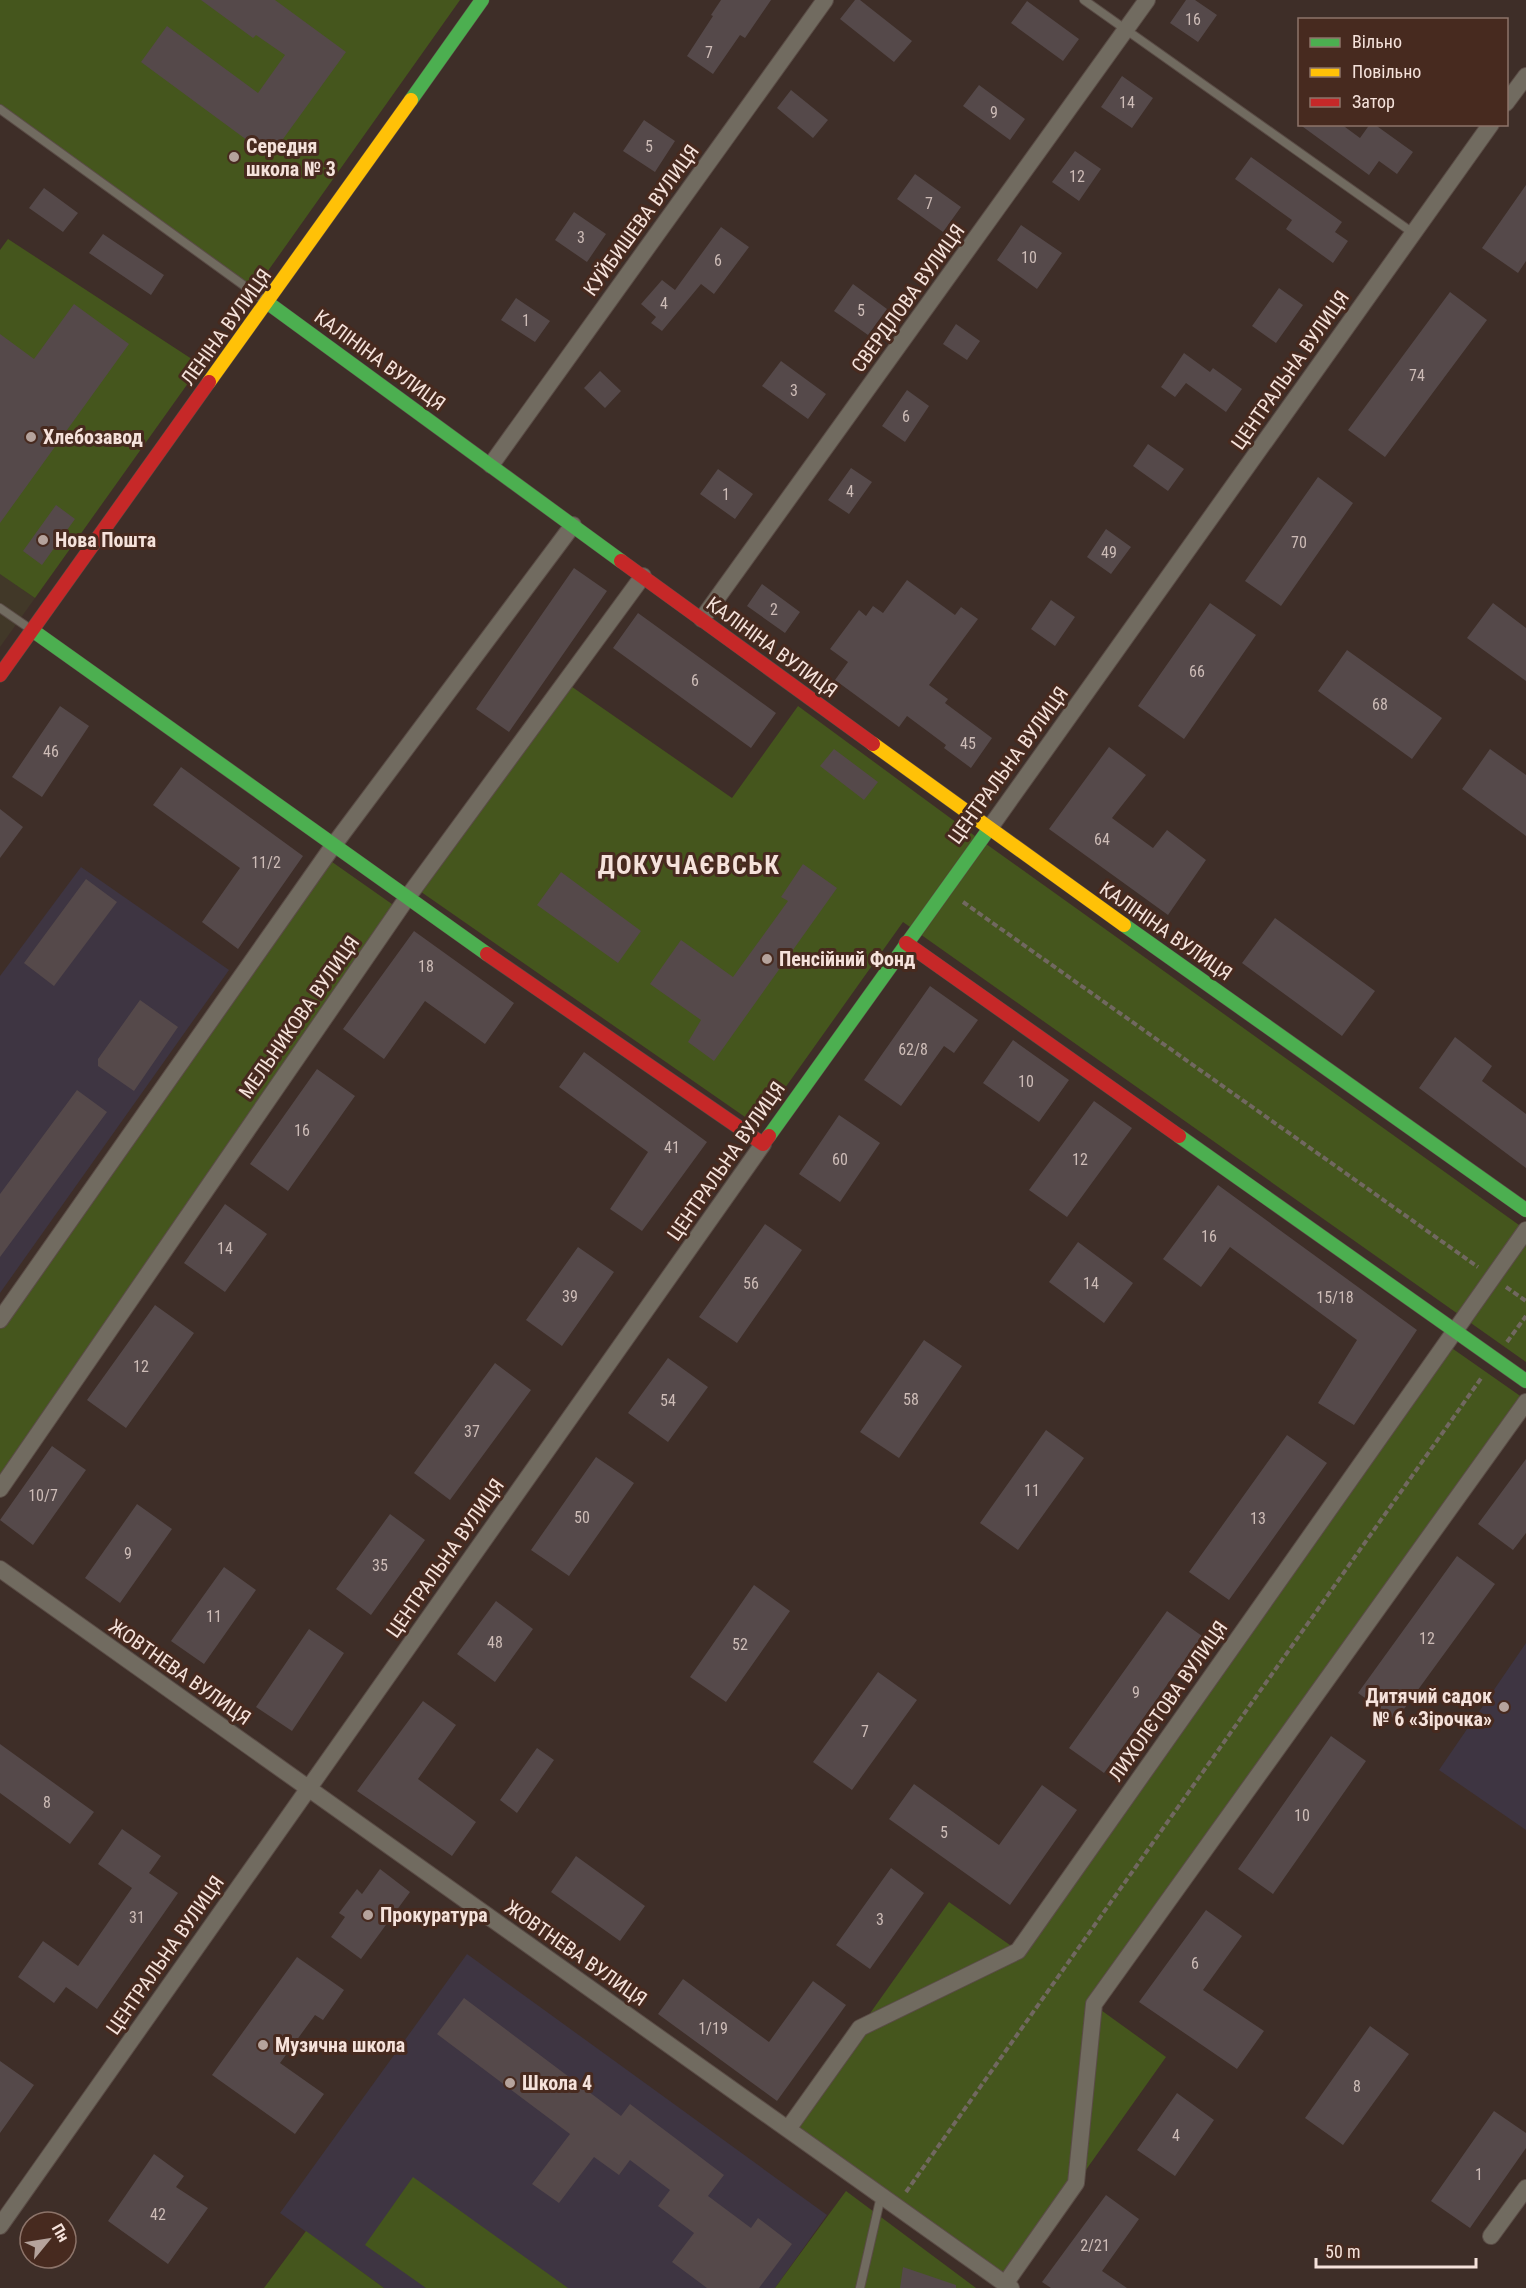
<svg xmlns="http://www.w3.org/2000/svg" width="1526" height="2288" viewBox="0 0 1526 2288" font-family="'Roboto Condensed',sans-serif">
  <rect width="100%" height="100%" fill="#3e2e28"/>
  <path fill="#413828" d="M 0,573 L 35,598 L 0,647 Z"/>
  <path fill="#3e3542" d="M 81,867 L 229,970 L 0,1293 L 0,976 Z
    M 1526,1643 L 1526,1830 L 1439,1770 Z
    M 467,1954 L 827,2215 L 775,2288 L 384,2288 L 280,2213 Z"/>
  <path fill="#45561d" d="M 0,0 L 460,0 L 253,292 L 0,109 Z
    M 8,239 L 201,365 L 35,598 L 0,574 L 0,250 Z
    M 565,682 L 732,798 L 798,706 L 968,831 L 1526,1230 L 1526,1362 L 903,922 L 758,1126 L 414,887 Z
    M 325,857 L 399,909 L 0,1489 L 0,1320 Z
    M 1446,1344 L 1526,1400 L 1094,2005 L 1166,2057 L 1005,2284 L 788,2129 L 949,1902 L 1017,1950 Z
    M 413,2177 L 568,2288 L 426,2288 L 365,2245 Z
    M 846,2191 L 976,2288 L 775,2288 Z
    M 306,2231 L 384,2288 L 264,2288 Z"/>
  <path fill="#55494a" d="M 201,0 L 275,0 L 346,52 L 270,157 L 141,62 L 167,26 L 258,93 L 285,55 L 256,35 L 253,38 Z
    M 721,0 L 771,0 L 745,38 L 740,35 L 713,74 L 687,56 L 713,16 L 711,15 Z
    M 855,0 L 860,0 L 912,41 L 894,62 L 840,19 Z
    M 1186,0 L 1195,0 L 1217,15 L 1198,42 L 1170,23 Z
    M 1027,1 L 1079,39 L 1063,61 L 1011,23 Z
    M 1122,76 L 1153,98 L 1132,128 L 1101,107 Z
    M 979,85 L 1025,119 L 1010,140 L 963,106 Z
    M 791,90 L 828,120 L 813,138 L 777,108 Z
    M 644,120 L 675,141 L 655,172 L 623,151 Z
    M 1299,124 L 1341,124 L 1360,138 L 1370,124 L 1374,124 L 1413,152 L 1397,174 L 1379,161 L 1369,175 Z
    M 1075,151 L 1101,169 L 1079,201 L 1052,182 Z
    M 1251,157 L 1342,222 L 1335,232 L 1348,241 L 1333,263 L 1286,229 L 1292,220 L 1235,179 Z
    M 915,174 L 961,207 L 943,232 L 897,199 Z
    M 1526,185 L 1526,261 L 1518,273 L 1482,248 Z
    M 44,188 L 78,213 L 63,232 L 29,208 Z
    M 574,212 L 606,234 L 587,262 L 555,240 Z
    M 1021,225 L 1062,253 L 1037,289 L 997,260 Z
    M 721,227 L 749,247 L 714,294 L 701,284 L 662,331 L 651,323 L 656,317 L 641,304 L 662,280 L 675,290 Z
    M 103,234 L 164,275 L 151,295 L 89,253 Z
    M 853,284 L 887,309 L 868,335 L 834,311 Z
    M 1279,288 L 1303,305 L 1276,343 L 1252,326 Z
    M 1450,292 L 1487,320 L 1385,457 L 1348,430 Z
    M 516,298 L 550,321 L 535,342 L 501,320 Z
    M 74,304 L 129,344 L 0,523 L 0,334 L 34,359 Z
    M 956,324 L 980,341 L 967,360 L 943,344 Z
    M 1184,353 L 1210,372 L 1213,368 L 1242,389 L 1226,412 L 1186,383 L 1175,397 L 1161,387 Z
    M 781,361 L 826,394 L 808,419 L 762,386 Z
    M 600,371 L 621,391 L 605,408 L 584,388 Z
    M 907,390 L 929,406 L 905,442 L 882,426 Z
    M 1148,444 L 1184,469 L 1168,491 L 1133,466 Z
    M 851,468 L 872,482 L 849,514 L 828,500 Z
    M 718,469 L 753,494 L 735,519 L 700,494 Z
    M 1318,477 L 1353,503 L 1281,606 L 1245,581 Z
    M 56,505 L 75,519 L 42,565 L 23,551 Z
    M 1106,529 L 1131,547 L 1111,574 L 1087,557 Z
    M 574,568 L 607,591 L 509,732 L 476,709 Z
    M 907,580 L 955,615 L 961,607 L 978,619 L 929,685 L 948,699 L 945,703 L 992,738 L 971,768 L 944,748 L 946,745 L 907,716 L 899,727 L 835,680 L 848,662 L 830,649 L 859,610 L 866,616 L 873,606 L 883,613 Z
    M 762,584 L 800,612 L 785,633 L 747,606 Z
    M 1051,600 L 1075,617 L 1055,646 L 1031,629 Z
    M 1210,603 L 1256,635 L 1184,739 L 1138,706 Z
    M 1493,603 L 1526,628 L 1526,681 L 1467,638 Z
    M 638,613 L 776,713 L 751,748 L 613,648 Z
    M 1347,650 L 1442,718 L 1412,759 L 1318,691 Z
    M 60,706 L 89,726 L 42,797 L 12,777 Z
    M 1109,747 L 1146,775 L 1112,818 L 1153,848 L 1167,830 L 1206,860 L 1168,915 L 1049,829 Z
    M 834,749 L 878,782 L 864,800 L 820,766 Z
    M 1490,749 L 1526,775 L 1526,836 L 1462,789 Z
    M 181,767 L 303,856 L 238,949 L 202,922 L 240,868 L 153,805 Z
    M 0,809 L 23,827 L 0,858 Z
    M 803,864 L 837,888 L 714,1061 L 688,1042 L 701,1020 L 650,984 L 681,940 L 733,977 L 788,901 L 781,897 Z
    M 561,872 L 641,931 L 618,963 L 537,905 Z
    M 86,879 L 117,902 L 54,986 L 24,963 Z
    M 1275,918 L 1375,991 L 1342,1036 L 1242,963 Z
    M 414,931 L 514,1003 L 485,1044 L 425,1001 L 384,1059 L 343,1029 Z
    M 930,986 L 978,1020 L 954,1053 L 944,1046 L 901,1106 L 864,1080 Z
    M 140,1000 L 178,1027 L 134,1091 L 98,1066 L 98,1059 Z
    M 1455,1037 L 1492,1066 L 1482,1081 L 1526,1114 L 1526,1168 L 1419,1088 Z
    M 1013,1040 L 1069,1080 L 1039,1122 L 983,1083 Z
    M 584,1052 L 707,1142 L 642,1231 L 610,1209 L 648,1152 L 559,1087 Z
    M 317,1069 L 355,1096 L 288,1191 L 250,1164 Z
    M 77,1090 L 107,1112 L 0,1257 L 0,1194 Z
    M 1094,1101 L 1132,1128 L 1067,1217 L 1029,1190 Z
    M 839,1115 L 880,1143 L 840,1202 L 799,1174 Z
    M 1218,1185 L 1417,1330 L 1354,1425 L 1318,1403 L 1357,1340 L 1230,1247 L 1201,1287 L 1163,1259 Z
    M 225,1204 L 267,1234 L 225,1292 L 184,1263 Z
    M 765,1224 L 802,1250 L 737,1343 L 699,1317 Z
    M 1078,1242 L 1133,1283 L 1104,1323 L 1049,1282 Z
    M 578,1247 L 614,1272 L 562,1346 L 526,1320 Z
    M 155,1305 L 194,1333 L 126,1428 L 87,1400 Z
    M 924,1340 L 962,1366 L 899,1458 L 860,1432 Z
    M 668,1358 L 708,1387 L 668,1442 L 628,1413 Z
    M 495,1363 L 531,1390 L 450,1500 L 414,1473 Z
    M 1046,1430 L 1084,1458 L 1018,1550 L 980,1523 Z
    M 1287,1435 L 1327,1463 L 1229,1600 L 1189,1572 Z
    M 52,1446 L 86,1470 L 33,1545 L 0,1520 Z
    M 596,1457 L 634,1483 L 569,1576 L 531,1550 Z
    M 1526,1459 L 1526,1533 L 1513,1550 L 1478,1524 Z
    M 137,1504 L 172,1529 L 120,1603 L 85,1578 Z
    M 390,1514 L 425,1540 L 371,1615 L 336,1589 Z
    M 1457,1556 L 1495,1584 L 1396,1720 L 1358,1693 Z
    M 224,1567 L 256,1590 L 204,1664 L 171,1641 Z
    M 754,1585 L 790,1611 L 726,1702 L 690,1677 Z
    M 496,1601 L 533,1629 L 495,1682 L 457,1654 Z
    M 1167,1611 L 1202,1636 L 1104,1773 L 1069,1748 Z
    M 309,1629 L 344,1653 L 292,1731 L 256,1707 Z
    M 878,1672 L 917,1700 L 852,1790 L 813,1762 Z
    M 423,1701 L 456,1725 L 418,1779 L 476,1822 L 452,1856 L 357,1791 Z
    M 1331,1736 L 1366,1761 L 1273,1894 L 1238,1869 Z
    M 0,1744 L 94,1812 L 70,1844 L 0,1793 Z
    M 537,1748 L 554,1760 L 517,1813 L 500,1800 Z
    M 914,1784 L 999,1845 L 1042,1785 L 1077,1810 L 1010,1905 L 889,1819 Z
    M 122,1829 L 161,1856 L 149,1873 L 178,1893 L 97,2009 L 66,1987 L 54,2003 L 18,1977 L 43,1941 L 78,1966 L 132,1888 L 98,1864 Z
    M 576,1856 L 645,1906 L 620,1941 L 551,1892 Z
    M 891,1868 L 924,1893 L 870,1969 L 836,1945 Z
    M 380,1869 L 410,1892 L 361,1959 L 331,1937 L 345,1917 L 339,1913 L 357,1889 L 362,1894 Z
    M 1206,1910 L 1242,1936 L 1203,1990 L 1264,2031 L 1237,2069 L 1139,2002 Z
    M 297,1957 L 344,1990 L 323,2020 L 315,2015 L 280,2063 L 324,2094 L 295,2134 L 212,2075 Z
    M 683,1979 L 769,2042 L 813,1981 L 846,2005 L 777,2101 L 658,2014 Z
    M 464,1998 L 621,2116 L 630,2104 L 724,2175 L 708,2196 L 751,2228 L 758,2218 L 792,2244 L 759,2288 L 707,2288 L 672,2262 L 694,2233 L 658,2206 L 670,2190 L 630,2160 L 619,2175 L 594,2157 L 559,2203 L 532,2184 L 570,2134 L 437,2034 Z
    M 1370,2026 L 1409,2054 L 1343,2145 L 1305,2118 Z
    M 0,2061 L 34,2085 L 0,2133 Z
    M 1177,2093 L 1214,2120 L 1175,2176 L 1137,2150 Z
    M 1494,2111 L 1526,2133 L 1526,2148 L 1470,2228 L 1431,2201 Z
    M 154,2154 L 184,2176 L 176,2187 L 208,2208 L 168,2264 L 108,2221 Z
    M 1106,2195 L 1139,2219 L 1102,2271 L 1127,2288 L 1051,2288 L 1042,2282 Z
    M 903,2267 L 956,2285 L 956,2288 L 900,2288 Z"/>
  <g fill="none" stroke-linecap="round" stroke-linejoin="round">
    <g stroke="#5a4c46" stroke-width="10">
      <path id="lane" d="M 1084,0 L 1413,233
        M 0,109 L 264,300
        M 0,608 L 29,628
        M 860,2288 L 881,2196"/>
    </g>
    <g stroke="#5a4c46" stroke-width="18">
      <path id="street" d="M 1506,103 L 1526,76
        M 491,465 L 825,0
        M 702,619 L 1147,0
        M 989,829 L 1491,124
        M 0,1320 L 333,846 L 573,525
        M 0,1489 L 407,898 L 643,576
        M 0,1569 L 1011,2288
        M 788,2129 L 860,2028 L 1018,1951 L 1526,1230
        M 0,2226 L 763,1144
        M 1491,2236 L 1526,2188
        M 1005,2284 L 1076,2183 L 1094,2004 L 1526,1402"/>
    </g>
    <g stroke="#5a4c46" stroke-width="15">
      <path id="fast" d="M 411,100 L 482,0
        M 268,303 L 621,561
        M 32,630 L 487,954
        M 1124,925 L 1526,1210
        M 769,1136 L 989,829
        M 1179,1136 L 1526,1381"/>
    </g>
    <g stroke="#5a4c46" stroke-width="15">
      <path id="slow" d="M 209,382 L 411,100
        M 873,744 L 1124,925"/>
    </g>
    <g stroke="#5a4c46" stroke-width="15">
      <path id="jam" d="M 621,561 L 873,744
        M 0,675 L 209,382
        M 906,943 L 1179,1136
        M 487,954 L 763,1144 L 769,1136"/>
    </g>
    <path stroke="#716860" stroke-width="4" stroke-dasharray="6 3" stroke-linecap="butt" d="M 963,902 L 1478,1267
      M 1506,1287 L 1526,1301
      M 1507,1342 L 1526,1316
      M 906,2192 L 1482,1377"/>
    <use href="#lane" stroke="#716b60" stroke-width="8"/>
    <use href="#street" stroke="#716b60" stroke-width="16"/>
    <use href="#fast" stroke="#4caf50" stroke-width="14"/>
    <use href="#slow" stroke="#ffc107" stroke-width="14"/>
    <use href="#jam" stroke="#c62828" stroke-width="14"/>
  </g>
  <g fill="#b5a39c" stroke="#472a1f" stroke-width="2">
    <circle cx="234" cy="157" r="6"/>
    <circle cx="31" cy="437" r="6"/>
    <circle cx="43" cy="540" r="6"/>
    <circle cx="767" cy="959" r="6"/>
    <circle cx="1504" cy="1707" r="6"/>
    <circle cx="368" cy="1915" r="6"/>
    <circle cx="263" cy="2045" r="6"/>
    <circle cx="510" cy="2083" r="6"/>
  </g>
  <g text-anchor="middle" stroke-width="6" stroke-linejoin="round" paint-order="stroke">
    <g font-size="16" fill="#cdbcb7">
      <text x="1193" y="25">16</text>
      <text x="709" y="58">7</text>
      <text x="1127" y="108">14</text>
      <text x="994" y="118">9</text>
      <text x="649" y="152">5</text>
      <text x="1077" y="182">12</text>
      <text x="929" y="209">7</text>
      <text x="581" y="243">3</text>
      <text x="1029" y="263">10</text>
      <text x="718" y="266">6</text>
      <text x="664" y="309">4</text>
      <text x="861" y="316">5</text>
      <text x="526" y="326">1</text>
      <text x="1417" y="381">74</text>
      <text x="794" y="396">3</text>
      <text x="906" y="422">6</text>
      <text x="850" y="497">4</text>
      <text x="726" y="500">1</text>
      <text x="1299" y="548">70</text>
      <text x="1109" y="558">49</text>
      <text x="774" y="615">2</text>
      <text x="1197" y="677">66</text>
      <text x="695" y="686">6</text>
      <text x="1380" y="710">68</text>
      <text x="968" y="749">45</text>
      <text x="51" y="757">46</text>
      <text x="1102" y="845">64</text>
      <text x="266" y="868">11/2</text>
      <text x="426" y="972">18</text>
      <text x="913" y="1055">62/8</text>
      <text x="1026" y="1087">10</text>
      <text x="302" y="1136">16</text>
      <text x="672" y="1153">41</text>
      <text x="840" y="1165">60</text>
      <text x="1080" y="1165">12</text>
      <text x="1209" y="1242">16</text>
      <text x="225" y="1254">14</text>
      <text x="751" y="1289">56</text>
      <text x="1091" y="1289">14</text>
      <text x="570" y="1302">39</text>
      <text x="1335" y="1303">15/18</text>
      <text x="141" y="1372">12</text>
      <text x="911" y="1405">58</text>
      <text x="668" y="1406">54</text>
      <text x="472" y="1437">37</text>
      <text x="1032" y="1496">11</text>
      <text x="43" y="1501">10/7</text>
      <text x="582" y="1523">50</text>
      <text x="1258" y="1524">13</text>
      <text x="128" y="1559">9</text>
      <text x="380" y="1571">35</text>
      <text x="214" y="1622">11</text>
      <text x="1427" y="1644">12</text>
      <text x="495" y="1648">48</text>
      <text x="740" y="1650">52</text>
      <text x="1136" y="1698">9</text>
      <text x="865" y="1737">7</text>
      <text x="47" y="1808">8</text>
      <text x="1302" y="1821">10</text>
      <text x="944" y="1838">5</text>
      <text x="137" y="1923">31</text>
      <text x="880" y="1925">3</text>
      <text x="1195" y="1969">6</text>
      <text x="713" y="2034">1/19</text>
      <text x="1357" y="2092">8</text>
      <text x="1176" y="2141">4</text>
      <text x="1479" y="2180">1</text>
      <text x="158" y="2220">42</text>
      <text x="1095" y="2251">2/21</text>
    </g>
    <g font-size="20" font-weight="bold" fill="#f5e2db" stroke="#472a1f" text-anchor="start">
      <text x="246" y="153">Середня<tspan x="246" dy="23">школа № 3</tspan></text>
      <text x="43" y="444">Хлебозавод</text>
      <text x="55" y="547">Нова Пошта</text>
      <text x="779" y="966">Пенсійний Фонд</text>
      <text x="1492" y="1703" text-anchor="end">Дитячий садок<tspan x="1492" dy="23">№ 6 «Зірочка»</tspan></text>
      <text x="380" y="1922">Прокуратура</text>
      <text x="275" y="2052">Музична школа</text>
      <text x="522" y="2090">Школа 4</text>
    </g>
    <g font-size="20" fill="#f5e2db" stroke="#472a1f">
      <text transform="translate(641 220) rotate(-54)" y="7">КУЙБИШЕВА ВУЛИЦЯ</text>
      <text transform="translate(908 298) rotate(-54)" y="7">СВЕРДЛОВА ВУЛИЦЯ</text>
      <text transform="translate(226 327) rotate(-54)" y="7">ЛЕНІНА ВУЛИЦЯ</text>
      <text transform="translate(380 360) rotate(36)" y="7">КАЛІНІНА ВУЛИЦЯ</text>
      <text transform="translate(1290 370) rotate(-55)" y="7">ЦЕНТРАЛЬНА ВУЛИЦЯ</text>
      <text transform="translate(772 647) rotate(36)" y="7">КАЛІНІНА ВУЛИЦЯ</text>
      <text transform="translate(1008 765) rotate(-54)" y="7">ЦЕНТРАЛЬНА ВУЛИЦЯ</text>
      <text transform="translate(1166 931) rotate(35)" y="7">КАЛІНІНА ВУЛИЦЯ</text>
      <text transform="translate(299 1017) rotate(-55)" y="7">МЕЛЬНИКОВА ВУЛИЦЯ</text>
      <text transform="translate(726 1161) rotate(-55)" y="7">ЦЕНТРАЛЬНА ВУЛИЦЯ</text>
      <text transform="translate(445 1558) rotate(-55)" y="7">ЦЕНТРАЛЬНА ВУЛИЦЯ</text>
      <text transform="translate(180 1672) rotate(35)" y="7">ЖОВТНЕВА ВУЛИЦЯ</text>
      <text transform="translate(1168 1701) rotate(-55)" y="7">ЛИХОЛЄТОВА ВУЛИЦЯ</text>
      <text transform="translate(576 1953) rotate(35)" y="7">ЖОВТНЕВА ВУЛИЦЯ</text>
      <text transform="translate(165 1955) rotate(-55)" y="7">ЦЕНТРАЛЬНА ВУЛИЦЯ</text>
    </g>
    <g font-size="26" font-weight="bold" letter-spacing="1.5" fill="#f5e2db" stroke="#472a1f">
      <text x="689" y="874">ДОКУЧАЄВСЬК</text>
    </g>
  </g>
  <rect x="1298" y="18" width="210" height="108" fill="#472a1f" stroke="#8d746a" stroke-width="1.5"/>
  <rect x="1310" y="38" width="30" height="9" fill="#4caf50" stroke="#8d746a" stroke-width="1.5"/>
  <text x="1352" y="48" font-size="18" fill="#f5e2db">Вільно</text>
  <rect x="1310" y="68" width="30" height="9" fill="#ffc107" stroke="#8d746a" stroke-width="1.5"/>
  <text x="1352" y="78" font-size="18" fill="#f5e2db">Повільно</text>
  <rect x="1310" y="98" width="30" height="9" fill="#c62828" stroke="#8d746a" stroke-width="1.5"/>
  <text x="1352" y="108" font-size="18" fill="#f5e2db">Затор</text>
  <g transform="translate(48 2240) rotate(60)"><circle r="28" fill="#472a1f" stroke="#8d746a" stroke-width="1.5"/>
  <path d="M0-4.5L10 22L0 15L-10 22Z" fill="#b5a39c"/>
  <text y="-9" font-size="16" font-weight="bold" text-anchor="middle" fill="#f5e2db">Пн</text>
  </g>
  <path d="M1316 2258v9h160v-9" fill="none" stroke="#f5e2db" stroke-width="3"/>
  <text x="1325" y="2258" font-size="18" fill="#f5e2db" stroke="#472a1f" stroke-width="4.5" paint-order="stroke">50 m</text>
</svg>
